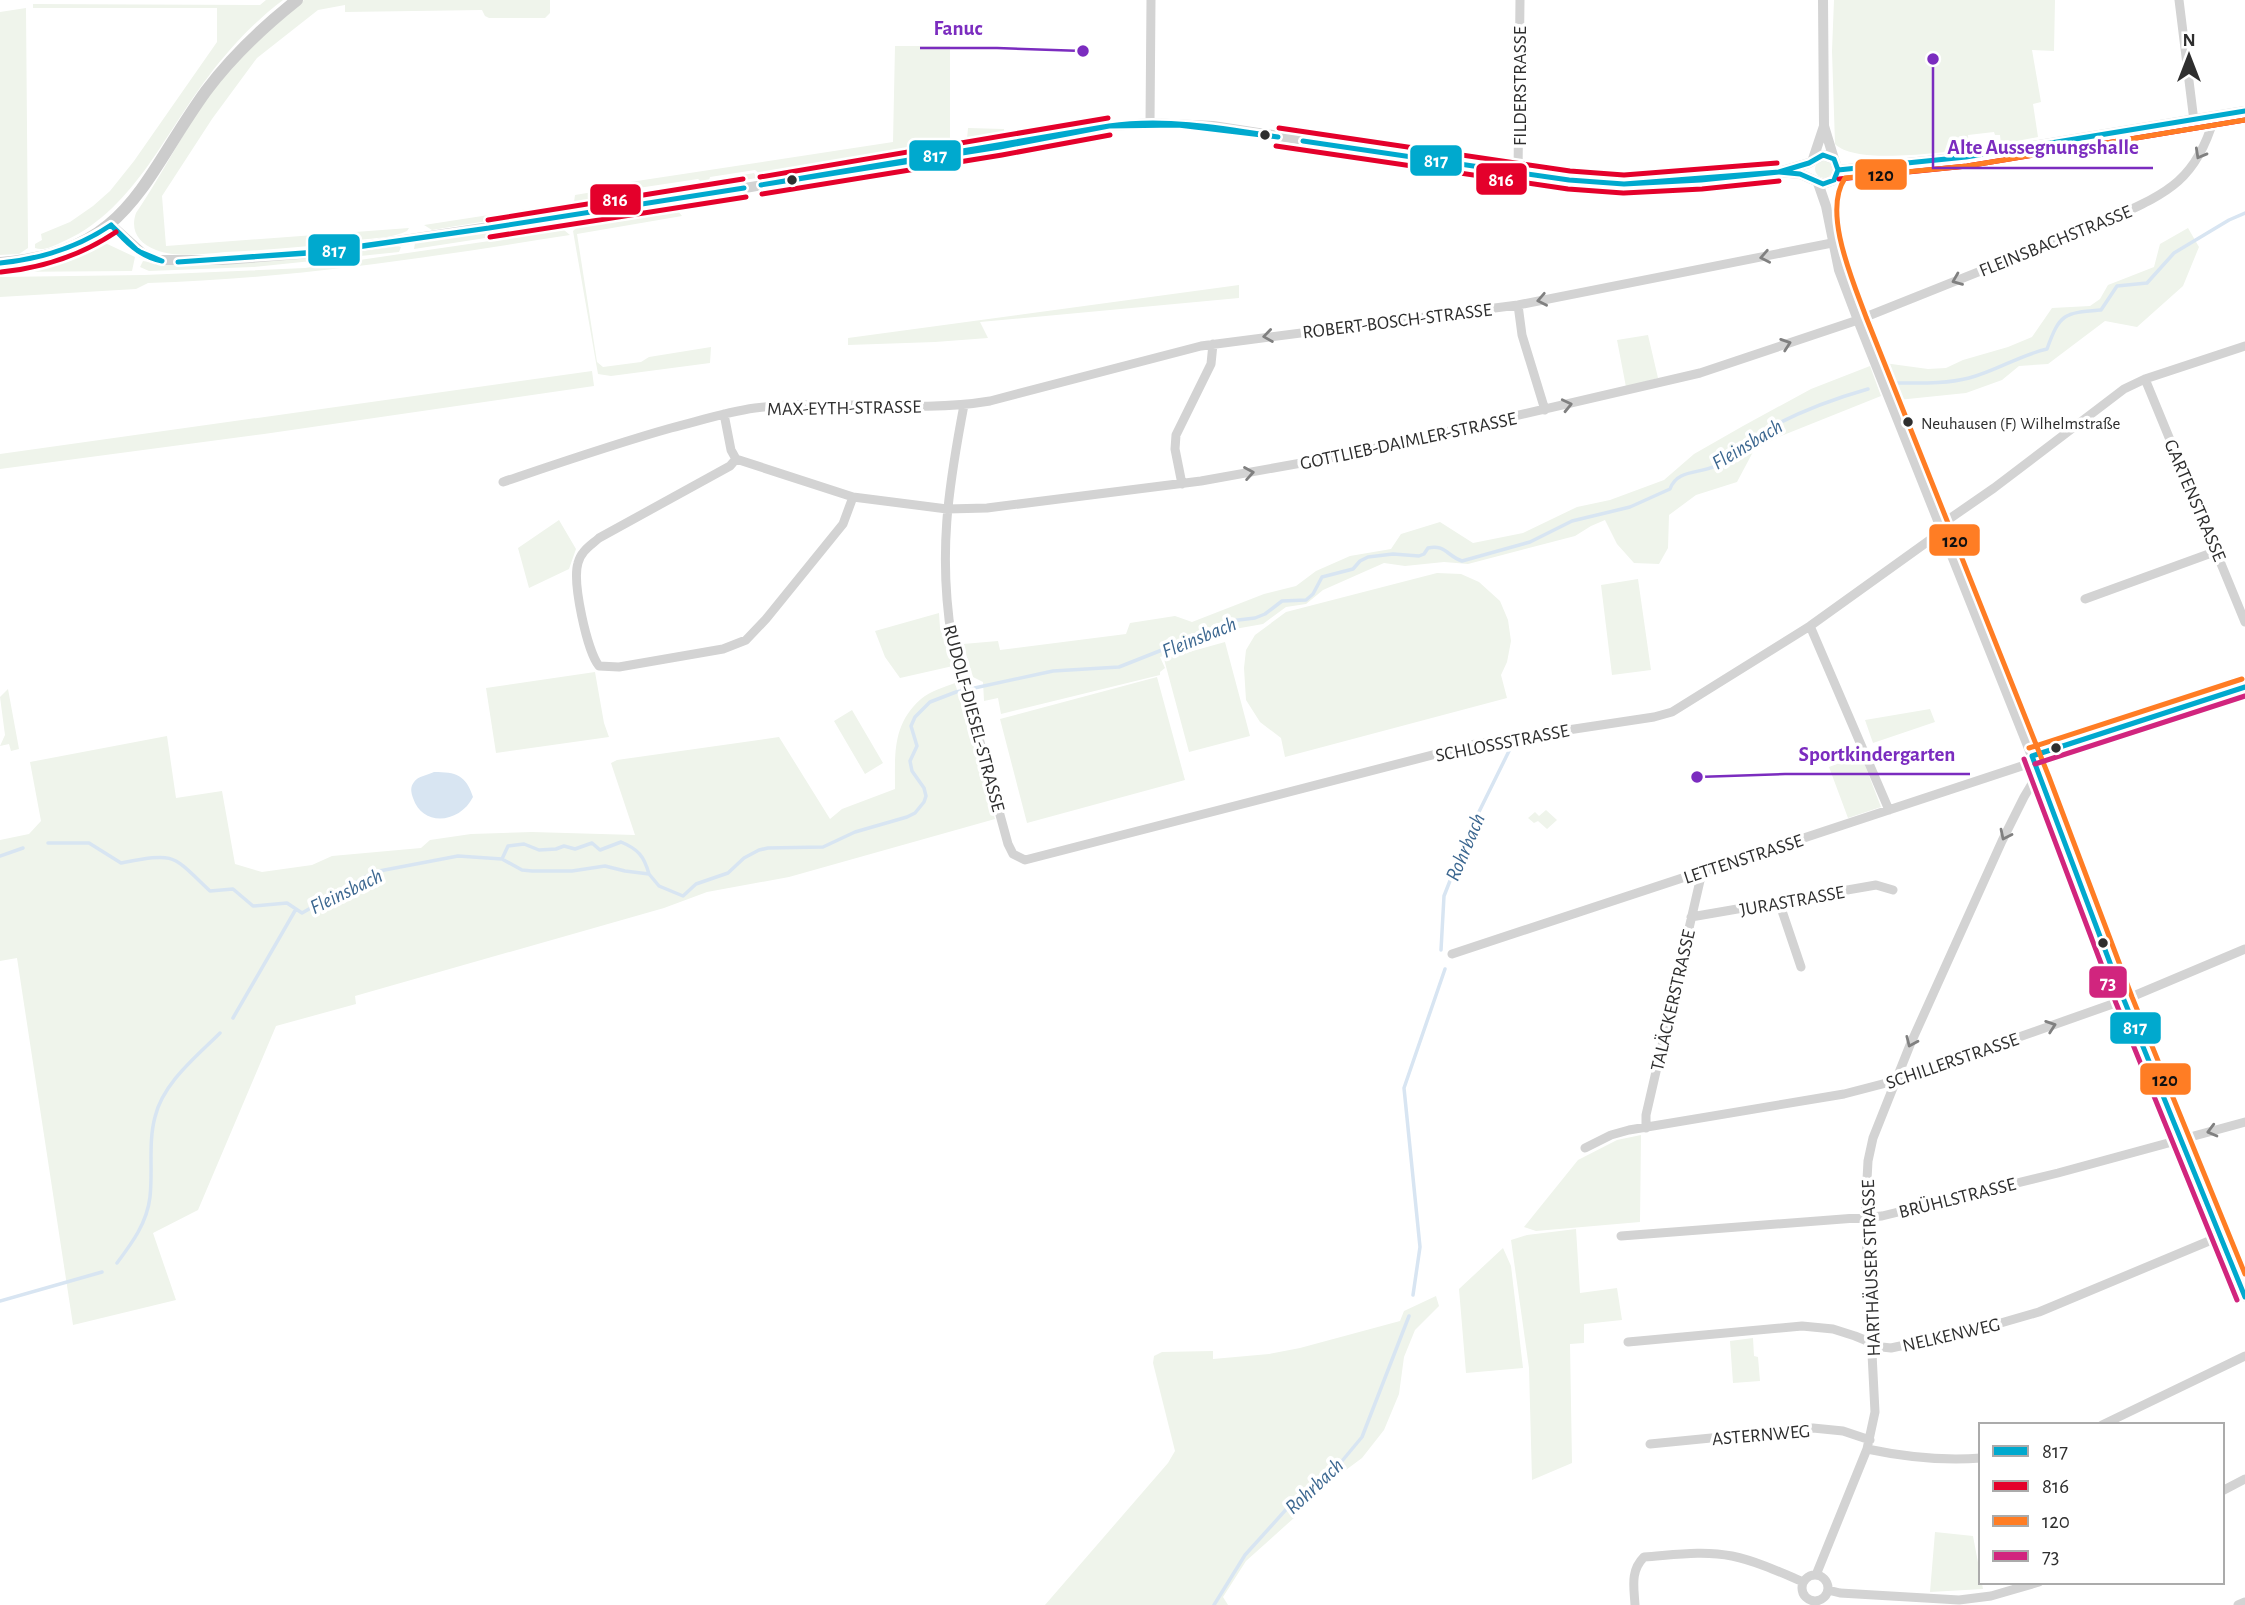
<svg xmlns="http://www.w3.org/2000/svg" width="2245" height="1605" viewBox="0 0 2245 1605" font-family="'Alegreya Sans',sans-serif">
  <rect width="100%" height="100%" fill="#fff"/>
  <path fill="#eff4eb" d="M 266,0 L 283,0 C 255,21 229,49 208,77 C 163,136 132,213 60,243 C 51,247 43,251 35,248 L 35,244 L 42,240 L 41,234 L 70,222 L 93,206 L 110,191 L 134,161 L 217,42 L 217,8 L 33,8 L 33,4 L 260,5 Z
    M 304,0 L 550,0 L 550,13 L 545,18 L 489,18 L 485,16 L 482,10 L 345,12 L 345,5 L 318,10 L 257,58 L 212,119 L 162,196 L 166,246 L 409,228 L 407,231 C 393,238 374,238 359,240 C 315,246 270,250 225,252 C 203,254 176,258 156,250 C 138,243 130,230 136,213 C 166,169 189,119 223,77 C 247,48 275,24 304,0 Z
    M 1834,0 L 2055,0 L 2054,51 L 2032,50 L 2041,102 L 2033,104 L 2038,137 L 2001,144 L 2000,135 L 1995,135 L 1994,132 L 1968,135 L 1969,150 C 1938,152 1856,165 1835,144 L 1832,51 Z
    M 26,8 L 28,248 L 19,254 L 0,255 L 0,12 Z
    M 895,46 L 950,46 L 950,142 L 967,139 L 968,128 L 1004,129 L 1005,139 L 783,174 L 782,171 L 760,174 L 755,170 L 710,177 L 708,183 L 704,184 L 698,179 L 625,190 L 617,195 L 617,184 L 893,142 Z
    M1815 169a9 9 0 1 1 18 0a9 9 0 1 1-18 0Z
    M 754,173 L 757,178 L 712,185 L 713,180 Z
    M 696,183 L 702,187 L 617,200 L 627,194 Z
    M 593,192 L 593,199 L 584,205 L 432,230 L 424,225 L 574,202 L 575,195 Z
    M 666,204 L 676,208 L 609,218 L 608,212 Z
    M 678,211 L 682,216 L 577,234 L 597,362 L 603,367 L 641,362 L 649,357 L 711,347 L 710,363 L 611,376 L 598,374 L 573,231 L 576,228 Z
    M 602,213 L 603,220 L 414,249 L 415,243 Z
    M 2188,228 L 2199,247 L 2183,286 L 2137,327 L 2105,321 L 2048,364 L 2019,366 L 2002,380 L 1966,393 L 1898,400 L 1884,363 L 1928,369 L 1946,368 L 1963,360 L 2008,347 L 2032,337 L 2052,308 L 2090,306 L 2100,299 L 2108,285 L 2154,267 L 2160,244 Z
    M 564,230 L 570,235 C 430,257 291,279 148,283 L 136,289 L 0,297 L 0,277 L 144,275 L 305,268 Z
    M 103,242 L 135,257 L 132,271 L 0,272 L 0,266 C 37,265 69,257 103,242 Z
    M 398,246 L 401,247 L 399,252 L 253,267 L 149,271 L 140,267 L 143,261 L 172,265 L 251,262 Z
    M 1239,285 L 1239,298 L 980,322 L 988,338 L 935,342 L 848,345 L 848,338 Z
    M 1648,335 L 1658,378 L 1626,387 L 1617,340 Z
    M 1870,366 L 1881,396 L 1781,436 L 1754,450 L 1737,482 L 1696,495 L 1669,515 L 1668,548 L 1659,564 L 1634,563 L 1617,544 L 1605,520 L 1591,526 L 1575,536 L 1468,564 L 1444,562 L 1405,566 L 1384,563 L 1323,590 L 1306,604 L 1286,607 L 1263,624 L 1229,630 L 1199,645 L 1160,657 L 1165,668 L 1160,672 L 1160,675 L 1001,714 L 998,698 L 984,701 L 983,682 L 973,677 L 963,644 L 998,641 L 1000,650 L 1126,634 L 1130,623 L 1175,616 L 1192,622 L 1264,594 L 1296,586 L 1316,571 L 1350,556 L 1391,549 L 1401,534 L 1440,522 L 1473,543 L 1523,533 L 1577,507 L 1610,500 L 1664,480 L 1694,454 L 1743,426 L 1811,389 Z
    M 592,371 L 594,386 L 264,434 L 0,469 L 0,454 Z
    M 559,520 L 576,549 L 569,569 L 529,588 L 518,548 Z
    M 1437,573 L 1461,574 L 1479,582 L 1500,601 L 1508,620 L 1511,641 L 1507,662 L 1501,675 L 1507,698 L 1285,757 L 1281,738 L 1260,722 L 1246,700 L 1244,668 L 1246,650 L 1255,635 L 1286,612 Z
    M 1638,579 L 1651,670 L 1612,675 L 1601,585 Z
    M 939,613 L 940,628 L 953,666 L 900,678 L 885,657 L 875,631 Z
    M 1225,642 L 1250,736 L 1189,752 L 1164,659 Z
    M 595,672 L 604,723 L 609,737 L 496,753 L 486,688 Z
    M 1157,677 L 1185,780 L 1027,823 L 1000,719 Z
    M 955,683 L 995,819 L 789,877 L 707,892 L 664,908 L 355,996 L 356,1004 L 276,1026 L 198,1210 L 153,1233 L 176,1300 L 73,1325 L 17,958 L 0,961 L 0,840 L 29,834 L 41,821 L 30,762 L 167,736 L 176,798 L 222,791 L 235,864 L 262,872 L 312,865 L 332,856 L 421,848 L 430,840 L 471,834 L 532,832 L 635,835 L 611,763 L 617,760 L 779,737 L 830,819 L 842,809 L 895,789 C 895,755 892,724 921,699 C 930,691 945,687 955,683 Z
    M 8,689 L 19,749 L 11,751 L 9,744 L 0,746 L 5,735 L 0,697 Z
    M 1930,709 L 1935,722 L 1873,743 L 1865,720 Z
    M 852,710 L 883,763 L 865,774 L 834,721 Z
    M 1861,755 L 1881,807 L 1848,818 L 1829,767 Z
    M 1546,810 L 1557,820 L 1547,829 L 1538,821 L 1534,823 L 1528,818 L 1535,812 L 1539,816 Z
    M 1641,1135 L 1640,1222 L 1536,1231 L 1524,1227 L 1578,1160 L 1617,1140 Z
    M 1576,1229 L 1580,1293 L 1617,1288 L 1622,1320 L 1584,1324 L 1584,1343 L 1570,1344 L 1572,1463 L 1532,1480 L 1529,1368 L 1511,1240 L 1527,1235 Z
    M 1503,1248 L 1511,1266 L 1523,1368 L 1466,1373 L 1459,1289 Z
    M 1436,1296 L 1439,1306 L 1415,1330 L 1404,1357 L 1399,1394 L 1384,1430 L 1362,1458 L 1315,1493 L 1295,1517 L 1246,1561 L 1223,1597 L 1228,1605 L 1045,1605 L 1168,1463 L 1175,1451 L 1153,1363 L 1154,1356 L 1162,1352 L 1213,1351 L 1213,1359 L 1269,1354 L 1300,1348 L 1400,1321 L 1404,1311 Z
    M 1753,1338 L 1754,1356 L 1758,1357 L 1760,1381 L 1733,1383 L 1730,1341 Z
    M 1935,1532 L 1973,1536 L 1983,1589 L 1930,1592 Z"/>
  <path fill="#d8e5f2" d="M 434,772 C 456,772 466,775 473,797 C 460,823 423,828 413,798 C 411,792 410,787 414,782 C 418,776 428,775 434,772 Z"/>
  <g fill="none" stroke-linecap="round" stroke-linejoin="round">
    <path stroke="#d8e5f2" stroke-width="3.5" d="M 1898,383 C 1921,383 1946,384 1969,378 C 1996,371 2020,355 2047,349 C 2060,313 2064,313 2101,310 L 2117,286 L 2147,283 L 2174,253 L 2229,220 L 2245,213
      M 48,843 L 89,843 L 121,863 C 176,853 170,853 210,891 L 233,889 L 253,906 L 287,903 L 302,913 L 374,872 L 458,856 L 502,859 L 522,870 L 532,871 L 572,871 L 605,866 L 625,871 L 649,874 L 659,886 L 683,896 L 696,884 L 728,873 L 744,858 L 759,850 L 768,848 L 823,847 L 855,832 L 907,817 L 915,813 L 924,802 L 926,796 L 924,788 L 912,771 L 910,761 L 917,746 L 911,726 L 915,717 L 930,702 L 956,692 L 1053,671 L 1119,667 L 1167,648 L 1196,641 L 1230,621 L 1255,618 L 1265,614 L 1282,601 L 1306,600 L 1313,594 L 1322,577 L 1353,569 L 1360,561 L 1368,557 L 1393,554 L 1419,556 L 1424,554 L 1428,548 C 1445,544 1447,556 1462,561 L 1530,542 L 1572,521 L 1630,507 L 1670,489 C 1677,469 1700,474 1715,466 C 1726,460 1735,450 1745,443 C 1782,418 1826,401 1868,389
      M 0,856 L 23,848
      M 502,859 L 508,846 L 524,844 L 539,850 L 556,849 L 564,846 L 575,849 L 592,843 L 600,850 L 621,842 C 638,849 644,856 649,874
      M 1441,950 L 1444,896 L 1470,830 L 1510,749
      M 233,1018 L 296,909
      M 117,1263 C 132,1243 147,1223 150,1197 C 153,1170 148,1143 155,1117 C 163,1083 196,1057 220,1033
      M 1413,1295 L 1420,1247 L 1404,1088 L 1445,969
      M 0,1301 L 102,1272
      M 1214,1605 L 1245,1555 L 1291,1504 L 1332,1473 L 1362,1437 L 1409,1316"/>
    <path stroke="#d3d3d3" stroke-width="9" d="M 2179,0 L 2194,121
      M 1150,123 L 1151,0
      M 1518,173 L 1520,0
      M 1518,305 L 1522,335 L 1545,410
      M 2145,379 L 2245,622
      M 964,405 C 948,489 938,555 952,640 L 1008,844 L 1013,854 L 1025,860 L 1475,744 L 1654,717 L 1672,712 L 1810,626 L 1941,532
      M 724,414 L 731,450 L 736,459
      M 736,459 L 853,497 L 947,509 L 987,508 L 1201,481 L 1346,455 L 1700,373 L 1858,320 L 2106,221 C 2164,194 2195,184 2214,118
      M 736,459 L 730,466 L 599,538 C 590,546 581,551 578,563 C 572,582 587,651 599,666 L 619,667 L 723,649 L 746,640 L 766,619 L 843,524 L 853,497
      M 503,482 C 559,463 614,444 671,428 C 699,421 726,412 755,408 C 832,398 912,414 990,401 L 1201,346 L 1518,305 L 1832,243
      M 1182,484 L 1175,449 L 1176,435 L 1211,364 L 1213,344
      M 1939,526 L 1994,488 L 2124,389 L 2145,379 L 2245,346
      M 2085,599 L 2217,551
      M 1810,626 L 1889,810
      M 2245,687 L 2032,756 L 2124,1000 L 2245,1297
      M 1779,902 L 1801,967
      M 1691,917 L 1876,885 L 1893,890
      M 1452,954 L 2034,762
      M 1646,1128 L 1646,1115 L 1702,872
      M 1585,1148 L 1611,1135 L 1629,1130 L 1844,1094 L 1894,1081 L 2124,1000 L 2245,949
      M 1621,1236 L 1882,1216 L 2058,1173 L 2245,1122
      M 1628,1342 L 1802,1326 L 1833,1329 L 1855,1336 L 1882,1347 L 1891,1348 L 1980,1329 L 2039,1312 L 2221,1236
      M 2102,1425 L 2245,1356
      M 1650,1444 L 1813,1428 L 1843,1431 L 1870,1440
      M 1867,1449 C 1905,1457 1942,1461 1981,1458
      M 2222,1491 L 2245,1479
      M 1816,1575 L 1867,1449 L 1875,1412 L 1865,1217 L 1868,1161 L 1873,1138 L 1910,1045 L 2002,841 L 2024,797 L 2033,782 L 2041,780
      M1802 1588a13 13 0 1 1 26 0a13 13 0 1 1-26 0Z
      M 1828,1590 L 1840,1593 L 1959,1600 L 1991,1596 L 2039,1582
      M 1635,1605 C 1634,1587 1630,1571 1644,1557 C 1673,1555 1703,1550 1732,1556 C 1756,1561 1780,1572 1803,1582
      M 2238,1605 L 2245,1602"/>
    <path stroke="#d3d3d3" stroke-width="10" d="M 1823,0 L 1824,126 L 1834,159
      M 1813,159 L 1824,126
      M 1838,170 L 1966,157 L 2245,111
      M 1818,183 L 1826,206 L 1839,270 L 1858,320 L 2032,756
      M 111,225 L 142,253 L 158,260 L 223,260 L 325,252 L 751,187 L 1101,127 L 1150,123 L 1213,126 L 1569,180 L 1624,184 L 1701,180 L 1779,172 L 1809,163 L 1823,155 L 1834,159 L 1838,170 L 1834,180 L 1823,184 L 1800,174 L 1779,172"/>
    <path stroke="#ccc" stroke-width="12" d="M 0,263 C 129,253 141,181 206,91 C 232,56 263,27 297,0"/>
    <g stroke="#fff" stroke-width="10">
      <path id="bus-1" d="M 1109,126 C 1166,118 1222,128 1278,137
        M 1109,126 L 1178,125 L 1278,137
        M 1303,141 L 1569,180
        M 1303,141 L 1569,180
        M 1823,155 L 1834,159 L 1838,170 L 1834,180 L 1823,184 L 1800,174 L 1779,172 L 1809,163 Z
        M 1838,170 L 1966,157 L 2245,111
        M 1569,180 L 1624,184
        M 1624,184 L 1779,172
        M 1624,184 L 1701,180 L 1779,172
        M 761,185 L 1109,126
        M 761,185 L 1000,147 L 1109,126
        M 111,225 L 138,251 L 162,261 C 140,257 125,241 111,225 Z
        M 489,228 L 744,188
        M 489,228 L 744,188
        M 178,262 L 311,253 L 489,228
        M 178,262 L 330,251 L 489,228
        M 0,263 C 41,259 77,248 111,225
        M 2032,756 L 2124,1000 L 2245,1297
        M 2032,756 L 2245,687"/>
    </g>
    <g stroke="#fff" stroke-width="10">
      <path id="bus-2" d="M 1279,128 L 1570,171 L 1624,175 L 1777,163
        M 1276,146 L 1568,189 L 1623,193
        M 760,177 L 1108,118
        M 1839,179 L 1967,166 L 2245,120
        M 1624,193 L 1702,189 L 1779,181
        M 762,194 L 1002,155 L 1110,135
        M 488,220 L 743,179
        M 490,237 L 746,197
        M 1,272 C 43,268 80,256 116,232"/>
    </g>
    <g stroke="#fff" stroke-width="10">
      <path id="bus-3" d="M 2245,120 L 1967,166 L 1845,178 C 1822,212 1853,281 1866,317 L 2049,777 L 2132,997 L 2245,1274
        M 2029,748 L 2242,679"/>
    </g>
    <g stroke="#fff" stroke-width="10">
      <path id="bus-4" d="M 2024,759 L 2116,1003 L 2237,1300
        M 2035,764 L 2245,696"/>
    </g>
    <use href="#bus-1" stroke="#00a9ce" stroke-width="5"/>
    <use href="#bus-2" stroke="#e4002b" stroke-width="5"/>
    <use href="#bus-3" stroke="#ff7d24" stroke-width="5"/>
    <use href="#bus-4" stroke="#d1257e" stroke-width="5"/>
  </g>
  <defs><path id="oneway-chevron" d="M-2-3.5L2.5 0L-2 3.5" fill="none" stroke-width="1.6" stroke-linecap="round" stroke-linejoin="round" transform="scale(1.75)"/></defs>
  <g stroke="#808080">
    <use href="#oneway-chevron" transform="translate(2200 154) rotate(119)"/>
    <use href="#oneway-chevron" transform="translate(1765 257) rotate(169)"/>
    <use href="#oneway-chevron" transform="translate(1957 280) rotate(158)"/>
    <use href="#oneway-chevron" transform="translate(1542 300) rotate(169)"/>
    <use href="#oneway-chevron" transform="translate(1268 336) rotate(172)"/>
    <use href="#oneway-chevron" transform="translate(1786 344) rotate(-19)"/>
    <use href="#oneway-chevron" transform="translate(1567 405) rotate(-13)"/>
    <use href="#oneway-chevron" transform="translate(1249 473) rotate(-10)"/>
    <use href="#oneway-chevron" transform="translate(2005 835) rotate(116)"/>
    <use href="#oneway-chevron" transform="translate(2051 1026) rotate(-19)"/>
    <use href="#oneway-chevron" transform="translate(1911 1042) rotate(114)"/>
    <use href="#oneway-chevron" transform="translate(2212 1131) rotate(165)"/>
  </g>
  <g fill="#2e2e2e" stroke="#fff" stroke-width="2.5">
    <circle cx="1265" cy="135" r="6"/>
    <circle cx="792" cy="180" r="6"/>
    <circle cx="1908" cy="422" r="6"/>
    <circle cx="2056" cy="748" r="6"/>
    <circle cx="2103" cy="943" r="6"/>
  </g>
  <g text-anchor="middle" stroke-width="7" stroke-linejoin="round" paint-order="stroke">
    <g font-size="17" fill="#2e2e2e" stroke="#fff" text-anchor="start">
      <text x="1921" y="429">Neuhausen (F) Wilhelmstraße</text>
    </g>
    <g font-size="19" fill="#2e2e2e" stroke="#fff">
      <text transform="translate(1519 86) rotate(-90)" y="7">FILDERSTRASSE</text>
      <text transform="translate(2055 240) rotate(-22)" y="7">FLEINSBACHSTRASSE</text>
      <text transform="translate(1397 320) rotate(-7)" y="7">ROBERT-BOSCH-STRASSE</text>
      <text transform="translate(844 407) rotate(-1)" y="7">MAX-EYTH-STRASSE</text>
      <text transform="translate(1408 440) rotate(-12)" y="7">GOTTLIEB-DAIMLER-STRASSE</text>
      <text transform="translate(2196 500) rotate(67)" y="7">GARTENSTRASSE</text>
      <text transform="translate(975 718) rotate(75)" y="7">RUDOLF-DIESEL-STRASSE</text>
      <text transform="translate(1502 742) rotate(-11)" y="7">SCHLOSSSTRASSE</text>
      <text transform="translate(1743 858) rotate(-18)" y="7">LETTENSTRASSE</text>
      <text transform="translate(1792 900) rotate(-10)" y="7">JURASTRASSE</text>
      <text transform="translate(1672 1000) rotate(-77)" y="7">TALÄCKERSTRASSE</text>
      <text transform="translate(1952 1060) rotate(-19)" y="7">SCHILLERSTRASSE</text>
      <text transform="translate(1957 1197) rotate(-14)" y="7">BRÜHLSTRASSE</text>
      <text transform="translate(1870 1268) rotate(-92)" y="7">HARTHÄUSER STRASSE</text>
      <text transform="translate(1951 1334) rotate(-13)" y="7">NELKENWEG</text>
      <text transform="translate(1761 1434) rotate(-5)" y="7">ASTERNWEG</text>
    </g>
    <g font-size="21" font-style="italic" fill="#3c6790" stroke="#fff">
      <text transform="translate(1747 444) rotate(-31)" y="7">Fleinsbach</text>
      <text transform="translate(1199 637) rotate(-22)" y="7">Fleinsbach</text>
      <text transform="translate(1465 847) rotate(-67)" y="7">Rohrbach</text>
      <text transform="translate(346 891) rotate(-26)" y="7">Fleinsbach</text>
      <text transform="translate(1314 1486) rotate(-43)" y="7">Rohrbach</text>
    </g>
  </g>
  <path fill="none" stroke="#7b2cbf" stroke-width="2.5" d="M1083 51L997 48H920M1933 59L1933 168H2153M1697 777L1785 774H1970"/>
  <g fill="#7b2cbf" stroke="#fff" stroke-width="2.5">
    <circle cx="1083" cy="51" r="7"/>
    <circle cx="1933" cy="59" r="7"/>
    <circle cx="1697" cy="777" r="7"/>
  </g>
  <g font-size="21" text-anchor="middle" font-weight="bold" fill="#7b2cbf" stroke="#fff" stroke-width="7" stroke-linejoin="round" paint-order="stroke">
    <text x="958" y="35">Fanuc</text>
    <text x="2043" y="154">Alte Aussegnungshalle</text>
    <text x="1877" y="761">Sportkindergarten</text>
  </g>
  <g stroke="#fff" stroke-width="2.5">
    <rect x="908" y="139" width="54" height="33" rx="7" fill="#00a9ce"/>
    <rect x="1409" y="144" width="54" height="33" rx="7" fill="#00a9ce"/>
    <rect x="1854" y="158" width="54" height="33" rx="7" fill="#ff7d24"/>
    <rect x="1475" y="162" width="53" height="34" rx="7" fill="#e4002b"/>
    <rect x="589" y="183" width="53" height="33" rx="7" fill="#e4002b"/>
    <rect x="307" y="233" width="54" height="34" rx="7" fill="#00a9ce"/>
    <rect x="1928" y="523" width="53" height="34" rx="7" fill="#ff7d24"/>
    <rect x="2088" y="965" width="40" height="34" rx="7" fill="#d1257e"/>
    <rect x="2109" y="1011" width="53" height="34" rx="7" fill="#00a9ce"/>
    <rect x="2139" y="1062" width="53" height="34" rx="7" fill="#ff7d24"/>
  </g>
  <g font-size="19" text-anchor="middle" font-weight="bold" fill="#fff">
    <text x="935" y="162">817</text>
    <text x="1436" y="167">817</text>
    <text x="1501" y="186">816</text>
    <text x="615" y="206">816</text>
    <text x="334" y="257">817</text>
    <text x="2108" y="989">73</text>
    <text x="2135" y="1034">817</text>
  </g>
  <g font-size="19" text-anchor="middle" font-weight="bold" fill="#111">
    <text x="1881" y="181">120</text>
    <text x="1955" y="547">120</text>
    <text x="2165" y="1086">120</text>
  </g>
  <rect x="1979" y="1423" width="245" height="161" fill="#ffffff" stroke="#ababab" stroke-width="2"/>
  <rect x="1993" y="1446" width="35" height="10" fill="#00a9ce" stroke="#ababab" stroke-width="2"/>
  <text x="2042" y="1458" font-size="21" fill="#2e2e2e">817</text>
  <rect x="1993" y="1481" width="35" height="10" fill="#e4002b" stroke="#ababab" stroke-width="2"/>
  <text x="2042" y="1493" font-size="21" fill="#2e2e2e">816</text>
  <rect x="1993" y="1516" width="35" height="10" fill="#ff7d24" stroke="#ababab" stroke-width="2"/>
  <text x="2042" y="1528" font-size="21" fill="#2e2e2e">120</text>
  <rect x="1993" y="1551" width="35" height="10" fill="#d1257e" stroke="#ababab" stroke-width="2"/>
  <text x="2042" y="1563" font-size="21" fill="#2e2e2e">73</text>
  <g transform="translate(2189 56)" stroke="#ffffff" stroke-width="5" paint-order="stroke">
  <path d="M0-5L12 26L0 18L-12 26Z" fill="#2e2e2e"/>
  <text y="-10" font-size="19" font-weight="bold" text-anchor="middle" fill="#2e2e2e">N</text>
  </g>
</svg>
